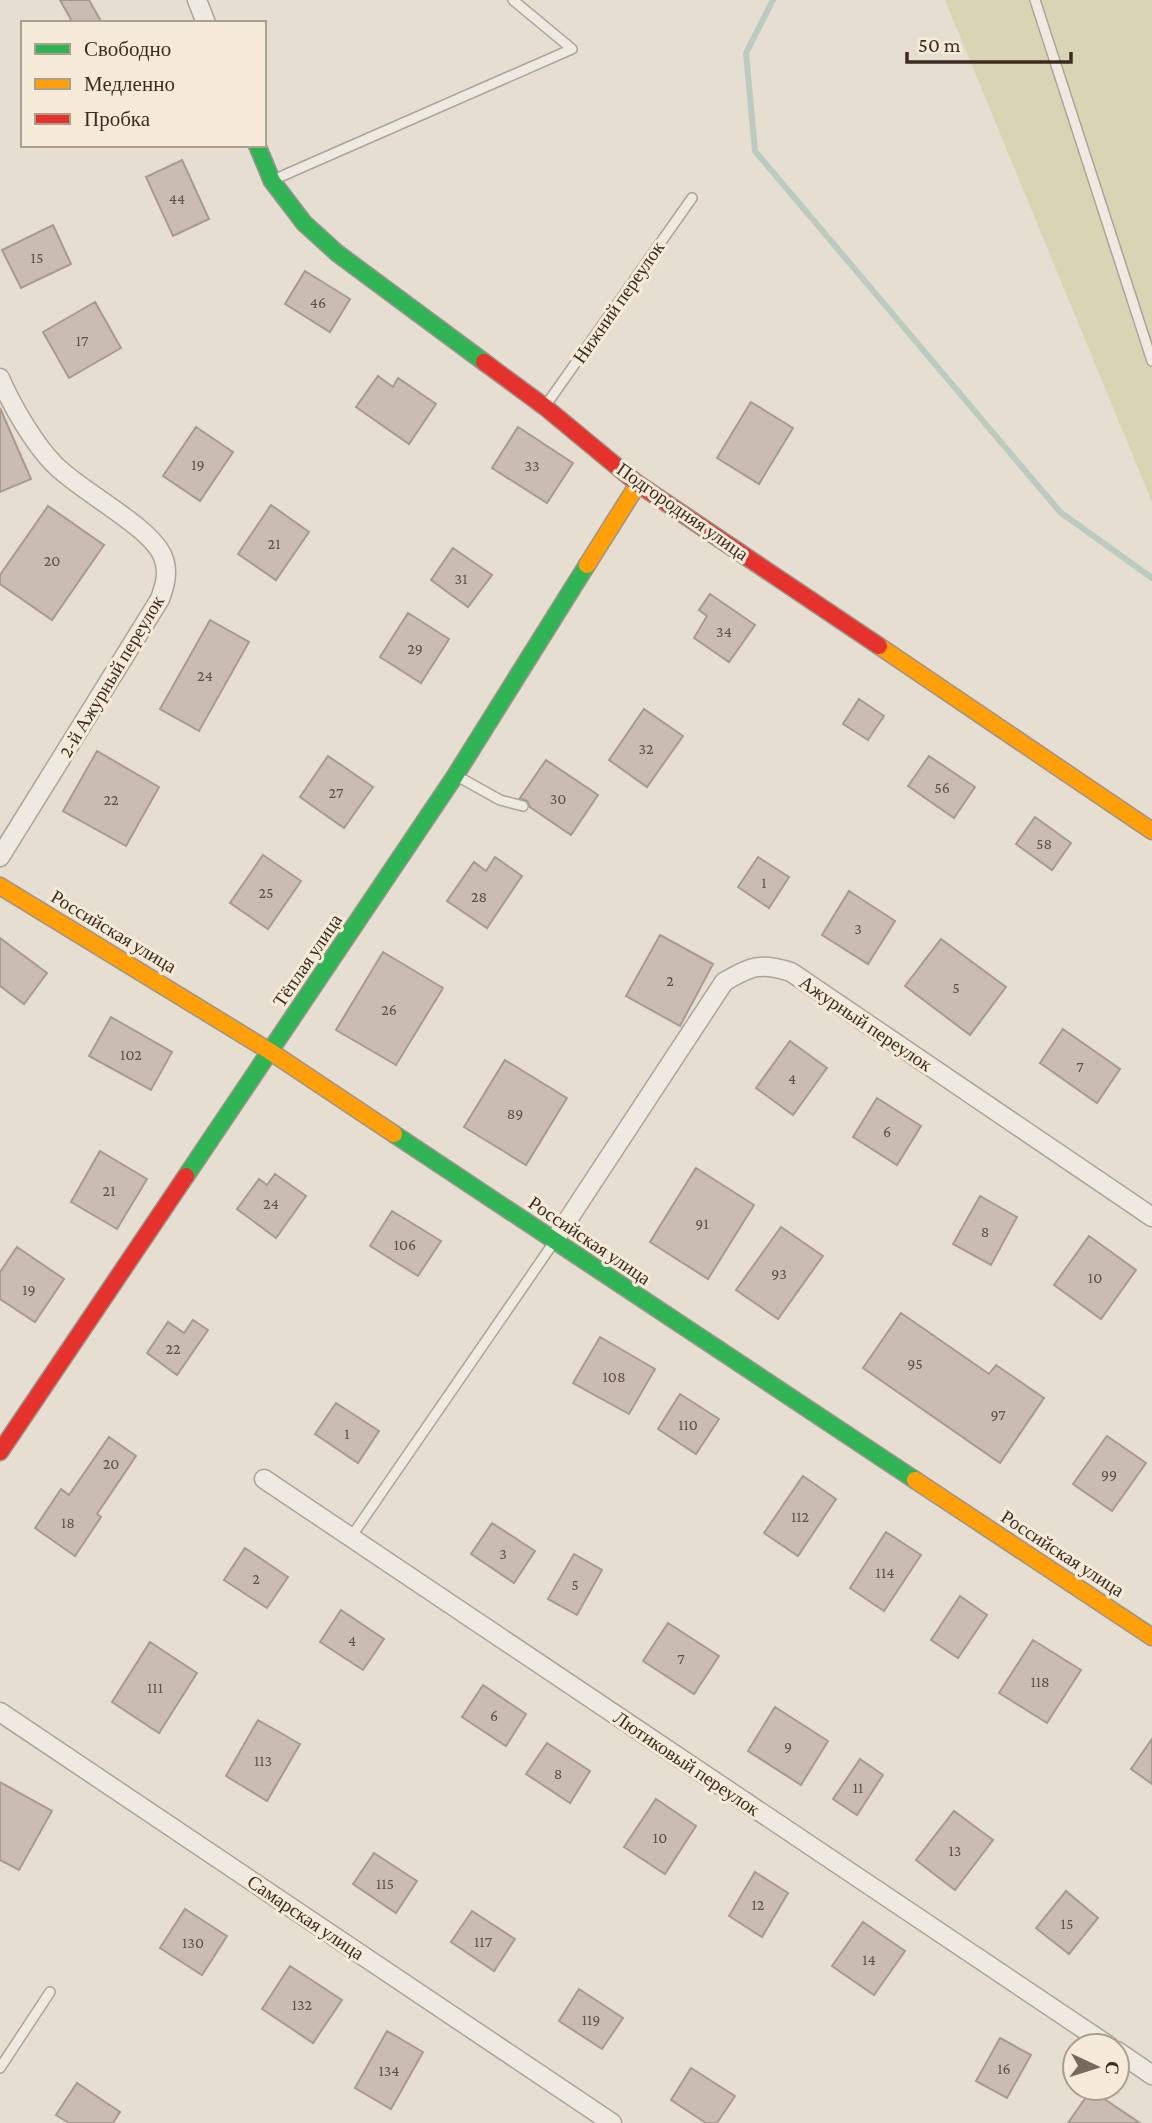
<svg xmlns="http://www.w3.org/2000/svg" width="1152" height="2123" viewBox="0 0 1152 2123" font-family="'Crimson Pro',serif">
  <rect width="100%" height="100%" fill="#e6ded1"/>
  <path fill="#d8d5b4" d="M 945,0 L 1152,0 L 1152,502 Z"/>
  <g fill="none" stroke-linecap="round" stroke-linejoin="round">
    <path stroke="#bbcbc0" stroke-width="6" d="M 773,0 L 746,53 L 755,151 L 1060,512 L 1152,578"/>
  </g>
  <path fill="#cabcb2" stroke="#a79a90" stroke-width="2" d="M 60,0 L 89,0 L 102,23 L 73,23 Z
    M 182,160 L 209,219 L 173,236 L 146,177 Z
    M 53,225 L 71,264 L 21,288 L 2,250 Z
    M 305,271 L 350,299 L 330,332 L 285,304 Z
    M 95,302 L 121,348 L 69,378 L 43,332 Z
    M 378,376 L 393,387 L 398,378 L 436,404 L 409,444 L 356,407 Z
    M 751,402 L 793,428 L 759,484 L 717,458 Z
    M 0,408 L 31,479 L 0,492 Z
    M 196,427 L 233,452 L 200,501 L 163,476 Z
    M 518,427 L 573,463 L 547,503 L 492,468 Z
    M 271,505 L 309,532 L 276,580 L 238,554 Z
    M 48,506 L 104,545 L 52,620 L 0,584 L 0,575 Z
    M 453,548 L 492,575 L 468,607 L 431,580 Z
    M 710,594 L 755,625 L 729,662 L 694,638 L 707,616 L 699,610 Z
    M 408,613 L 449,639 L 421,683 L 380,657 Z
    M 210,620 L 249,642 L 199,731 L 160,709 Z
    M 859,699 L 884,716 L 868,740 L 843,724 Z
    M 644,709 L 683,736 L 647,787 L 609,760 Z
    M 97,751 L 159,787 L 126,846 L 63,811 Z
    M 328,756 L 373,787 L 344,828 L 300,797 Z
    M 929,756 L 975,787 L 954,818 L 908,786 Z
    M 546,760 L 598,795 L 571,835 L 530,807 L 527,801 L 520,798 Z
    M 1035,817 L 1071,843 L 1052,870 L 1016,844 Z
    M 263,855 L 301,881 L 268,929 L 230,903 Z
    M 495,857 L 522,876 L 487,928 L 447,901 L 474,862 L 486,871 Z
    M 758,857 L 789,877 L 769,908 L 738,887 Z
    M 849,891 L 895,921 L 868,964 L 822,935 Z
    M 660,935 L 713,964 L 680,1026 L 626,996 Z
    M 0,938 L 47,973 L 24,1004 L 0,986 Z
    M 941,939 L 1006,987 L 970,1035 L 905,986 Z
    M 383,952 L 443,988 L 396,1065 L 336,1030 Z
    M 111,1017 L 172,1052 L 151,1090 L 89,1056 Z
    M 1063,1029 L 1120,1069 L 1097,1103 L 1040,1063 Z
    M 790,1041 L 827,1068 L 793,1115 L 756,1088 Z
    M 505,1060 L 567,1098 L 526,1165 L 464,1127 Z
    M 877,1098 L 921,1126 L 897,1165 L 853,1137 Z
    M 100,1151 L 147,1179 L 117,1229 L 71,1202 Z
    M 696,1168 L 754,1205 L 708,1279 L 650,1242 Z
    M 275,1174 L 306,1196 L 276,1238 L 237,1209 L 259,1179 L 267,1185 Z
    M 980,1196 L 1017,1217 L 991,1265 L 953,1244 Z
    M 392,1211 L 441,1241 L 418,1276 L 370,1246 Z
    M 781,1227 L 823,1256 L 778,1319 L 736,1290 Z
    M 1089,1236 L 1136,1270 L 1101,1319 L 1054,1285 Z
    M 17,1247 L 64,1279 L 35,1322 L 0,1299 L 0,1272 Z
    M 901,1313 L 989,1374 L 996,1365 L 1044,1398 L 1000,1463 L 863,1368 Z
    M 193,1320 L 208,1330 L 177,1375 L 147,1353 L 168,1322 L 184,1333 Z
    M 600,1337 L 655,1369 L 629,1414 L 573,1383 Z
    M 680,1394 L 719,1419 L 696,1454 L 658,1429 Z
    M 336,1403 L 379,1431 L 358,1463 L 315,1434 Z
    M 1107,1436 L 1146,1463 L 1112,1511 L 1073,1484 Z
    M 109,1437 L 136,1456 L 97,1514 L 101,1517 L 75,1556 L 35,1528 L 61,1489 L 69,1495 Z
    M 803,1476 L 836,1499 L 798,1556 L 764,1533 Z
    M 492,1523 L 535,1551 L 514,1583 L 471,1554 Z
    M 886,1532 L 921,1555 L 884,1611 L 850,1588 Z
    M 245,1548 L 288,1577 L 267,1608 L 224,1580 Z
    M 574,1554 L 602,1570 L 577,1615 L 548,1599 Z
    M 960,1596 L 987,1615 L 958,1658 L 931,1640 Z
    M 341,1610 L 384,1639 L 363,1670 L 320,1642 Z
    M 668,1623 L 719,1656 L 694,1694 L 643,1661 Z
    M 1033,1640 L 1081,1670 L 1047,1723 L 999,1693 Z
    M 150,1642 L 197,1673 L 159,1733 L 112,1702 Z
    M 483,1685 L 526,1714 L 506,1746 L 462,1717 Z
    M 775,1707 L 828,1741 L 801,1785 L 748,1751 Z
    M 258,1720 L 300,1744 L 267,1801 L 226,1776 Z
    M 1152,1739 L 1152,1784 L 1131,1769 Z
    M 547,1743 L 590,1771 L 570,1803 L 526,1774 Z
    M 860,1759 L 883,1775 L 857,1815 L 833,1799 Z
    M 0,1782 L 52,1811 L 19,1870 L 0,1860 Z
    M 656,1799 L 696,1826 L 665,1874 L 624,1847 Z
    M 954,1811 L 993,1840 L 955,1890 L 916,1860 Z
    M 374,1853 L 417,1881 L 396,1913 L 353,1884 Z
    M 755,1872 L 788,1893 L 762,1937 L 729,1916 Z
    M 1066,1891 L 1098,1918 L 1069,1954 L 1036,1928 Z
    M 185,1909 L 227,1936 L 202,1975 L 160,1948 Z
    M 472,1911 L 515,1939 L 494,1971 L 451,1942 Z
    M 863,1922 L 905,1951 L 874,1995 L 832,1966 Z
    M 290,1966 L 342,2000 L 313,2043 L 262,2009 Z
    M 579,1989 L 623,2018 L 602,2049 L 559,2021 Z
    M 387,2031 L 423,2052 L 391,2109 L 355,2088 Z
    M 1000,2038 L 1031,2055 L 1007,2098 L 976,2081 Z
    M 691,2068 L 735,2096 L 717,2123 L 706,2123 L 671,2100 Z
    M 77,2083 L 120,2112 L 113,2123 L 69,2123 L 56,2115 Z
    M 1091,2090 L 1140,2123 L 1068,2123 Z"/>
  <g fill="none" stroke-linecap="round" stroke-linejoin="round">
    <g stroke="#aca499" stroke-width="12">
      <path id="lane" d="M 1035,0 L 1152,361
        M 273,180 L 572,49 L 513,0
        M 546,405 L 692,198
        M 457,776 L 500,800 L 523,806
        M 351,1537 L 554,1242
        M 0,2068 L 50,1992"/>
    </g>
    <g stroke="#aca499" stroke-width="21">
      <path id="street" d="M 197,0 L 206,23
        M 0,378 C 11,404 34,444 54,464 C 78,490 152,527 163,557 C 169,572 165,585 160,599 L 0,857
        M 554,1241 L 724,982 C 751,966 761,962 791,972 L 1152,1217
        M 264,1479 L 1109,2046
        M 0,1712 L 612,2123
        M 1117,2051 L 1152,2075"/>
    </g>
    <g stroke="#9c938a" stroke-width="19">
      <path id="fast" d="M 257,145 L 272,181 L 304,223 L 337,253 L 484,362
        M 394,1134 L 915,1480
        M 186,1176 L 455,776 L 587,565"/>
    </g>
    <g stroke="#9c938a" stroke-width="19">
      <path id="slow" d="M 587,565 L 638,484
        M 879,646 L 1152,831
        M 0,886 L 271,1052 L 394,1134
        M 915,1480 L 1152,1637"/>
    </g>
    <g stroke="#9c938a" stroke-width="19">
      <path id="jam" d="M 484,362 L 545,407 L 638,484 L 879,646
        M 0,1452 L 186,1176"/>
    </g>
    <use href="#lane" stroke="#eeeae2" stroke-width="9"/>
    <use href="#street" stroke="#eeeae2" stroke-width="18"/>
    <use href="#fast" stroke="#30b455" stroke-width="16"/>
    <use href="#slow" stroke="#ff9f0a" stroke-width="16"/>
    <use href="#jam" stroke="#e5322d" stroke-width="16"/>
  </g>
  <g text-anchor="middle" stroke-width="6" stroke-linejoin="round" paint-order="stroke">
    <g font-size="16" fill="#605044">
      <text x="177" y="204">44</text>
      <text x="37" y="263">15</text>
      <text x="318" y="308">46</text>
      <text x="82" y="346">17</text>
      <text x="198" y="470">19</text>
      <text x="532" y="471">33</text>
      <text x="274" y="549">21</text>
      <text x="52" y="566">20</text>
      <text x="461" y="584">31</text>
      <text x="724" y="637">34</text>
      <text x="415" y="654">29</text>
      <text x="205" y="681">24</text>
      <text x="646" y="754">32</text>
      <text x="942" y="793">56</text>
      <text x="336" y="798">27</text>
      <text x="558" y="804">30</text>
      <text x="111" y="805">22</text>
      <text x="1044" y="849">58</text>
      <text x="764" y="888">1</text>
      <text x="266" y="898">25</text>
      <text x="479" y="902">28</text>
      <text x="858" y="934">3</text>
      <text x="670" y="986">2</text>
      <text x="956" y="993">5</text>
      <text x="389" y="1015">26</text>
      <text x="131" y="1060">102</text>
      <text x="1080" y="1072">7</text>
      <text x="792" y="1084">4</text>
      <text x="515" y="1119">89</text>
      <text x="887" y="1137">6</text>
      <text x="109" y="1196">21</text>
      <text x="271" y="1209">24</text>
      <text x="702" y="1229">91</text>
      <text x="985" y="1237">8</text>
      <text x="405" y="1250">106</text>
      <text x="779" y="1279">93</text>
      <text x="1095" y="1283">10</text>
      <text x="29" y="1295">19</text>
      <text x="173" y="1354">22</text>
      <text x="915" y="1369">95</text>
      <text x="614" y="1382">108</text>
      <text x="998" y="1420">97</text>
      <text x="688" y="1430">110</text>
      <text x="347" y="1439">1</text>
      <text x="111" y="1469">20</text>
      <text x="1109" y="1480">99</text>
      <text x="800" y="1522">112</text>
      <text x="68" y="1528">18</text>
      <text x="503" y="1559">3</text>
      <text x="885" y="1578">114</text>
      <text x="256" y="1584">2</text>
      <text x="575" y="1590">5</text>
      <text x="352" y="1646">4</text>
      <text x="681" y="1664">7</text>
      <text x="1040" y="1687">118</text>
      <text x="155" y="1693">111</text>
      <text x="494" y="1721">6</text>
      <text x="788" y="1752">9</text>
      <text x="263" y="1766">113</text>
      <text x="558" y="1779">8</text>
      <text x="858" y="1793">11</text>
      <text x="660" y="1843">10</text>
      <text x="955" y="1856">13</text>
      <text x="385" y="1889">115</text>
      <text x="758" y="1910">12</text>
      <text x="1067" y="1929">15</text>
      <text x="483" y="1947">117</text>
      <text x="193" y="1948">130</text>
      <text x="869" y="1965">14</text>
      <text x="302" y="2010">132</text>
      <text x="591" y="2025">119</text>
      <text x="1004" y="2074">16</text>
      <text x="389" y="2076">134</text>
    </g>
    <g font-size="19" fill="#3c2c20" stroke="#f6ebd8">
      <text transform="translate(618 302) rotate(-55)" y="7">Нижний переулок</text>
      <text transform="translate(683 511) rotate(35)" y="7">Подгородняя улица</text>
      <text transform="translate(111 676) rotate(-59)" y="7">2-й Ажурный переулок</text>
      <text transform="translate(114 931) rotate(31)" y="7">Российская улица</text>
      <text transform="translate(307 960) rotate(-56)" y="7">Тёплая улица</text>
      <text transform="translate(866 1023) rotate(34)" y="7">Ажурный переулок</text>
      <text transform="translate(590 1240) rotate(34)" y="7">Российская улица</text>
      <text transform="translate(1063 1553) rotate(33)" y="7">Российская улица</text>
      <text transform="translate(687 1763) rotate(34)" y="7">Лютиковый переулок</text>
      <text transform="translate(306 1917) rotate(34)" y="7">Самарская улица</text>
    </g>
  </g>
  <rect x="21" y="21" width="245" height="126" fill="#f6ebd8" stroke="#ac9f8e" stroke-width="2"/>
  <rect x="35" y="44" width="35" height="10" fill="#30b455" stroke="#ac9f8e" stroke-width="2"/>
  <text x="84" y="56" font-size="21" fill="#3c2c20">Свободно</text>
  <rect x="35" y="79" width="35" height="10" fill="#ff9f0a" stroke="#ac9f8e" stroke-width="2"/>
  <text x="84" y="91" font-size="21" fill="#3c2c20">Медленно</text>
  <rect x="35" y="114" width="35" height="10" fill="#e5322d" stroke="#ac9f8e" stroke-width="2"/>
  <text x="84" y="126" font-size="21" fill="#3c2c20">Пробка</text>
  <g transform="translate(1096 2067) rotate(94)"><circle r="33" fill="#f6ebd8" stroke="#ac9f8e" stroke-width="2"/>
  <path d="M0-5L12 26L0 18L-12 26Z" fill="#786a5e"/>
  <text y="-10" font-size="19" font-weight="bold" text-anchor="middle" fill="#3c2c20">С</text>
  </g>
  <path d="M907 52v10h164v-10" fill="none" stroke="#3c2c20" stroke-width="3.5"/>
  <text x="918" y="52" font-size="21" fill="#3c2c20" stroke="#f6ebd8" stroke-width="5" paint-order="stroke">50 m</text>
</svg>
